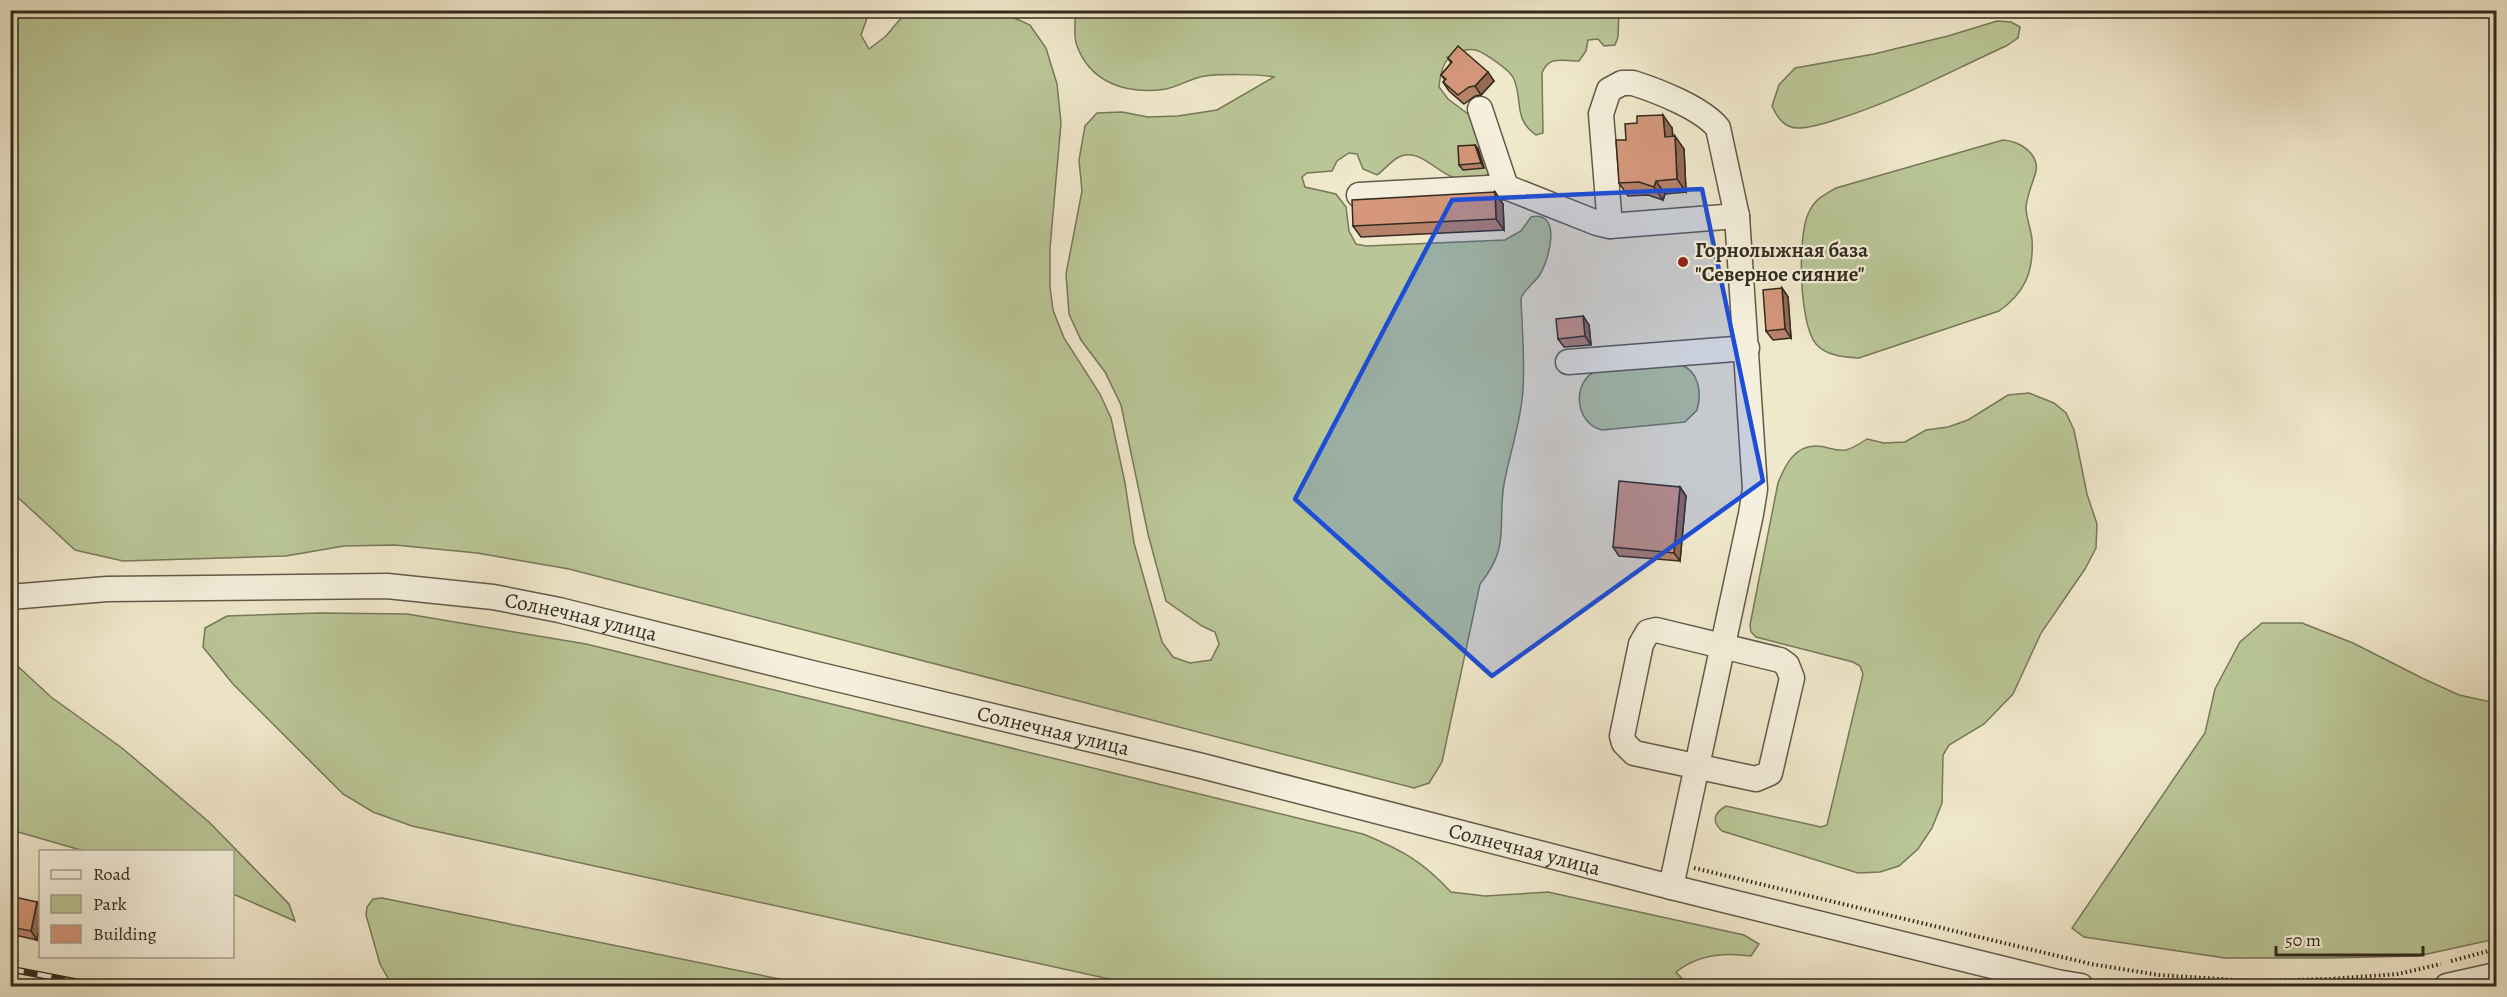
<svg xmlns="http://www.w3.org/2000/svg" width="2507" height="997" viewBox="0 0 2507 997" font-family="Alegreya,serif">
  <rect width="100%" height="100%" fill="#f0e8cb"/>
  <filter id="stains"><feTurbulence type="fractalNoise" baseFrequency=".00333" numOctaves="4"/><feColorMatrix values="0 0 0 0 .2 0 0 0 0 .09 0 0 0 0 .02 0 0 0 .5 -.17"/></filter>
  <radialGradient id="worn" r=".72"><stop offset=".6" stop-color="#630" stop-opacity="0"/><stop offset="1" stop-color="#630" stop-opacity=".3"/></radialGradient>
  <path fill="#bac697" stroke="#76785a" stroke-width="1.5" d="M 870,10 L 861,35 L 869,49 L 886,36 L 907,11 L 999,11 L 1030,25 L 1046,48 L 1057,84 L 1061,123 L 1050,248 L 1050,287 L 1053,310 L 1064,338 L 1100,394 L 1111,418 L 1125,483 L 1134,543 L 1162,642 L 1173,657 L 1190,663 L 1211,660 L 1219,644 L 1215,632 L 1202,626 L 1166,601 L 1148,534 L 1121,405 L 1105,372 L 1081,340 L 1069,314 L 1066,274 L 1082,191 L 1079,160 L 1085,126 L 1097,113 L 1122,112 L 1148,117 L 1178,116 L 1217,110 L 1274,77 C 1259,74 1221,74 1205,76 C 1192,78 1179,86 1166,89 C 1127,95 1089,83 1076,43 C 1074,34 1075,20 1076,11 L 1619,11 L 1618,37 L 1615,45 L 1604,46 L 1598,39 L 1588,40 L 1586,51 L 1579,61 C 1562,61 1549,55 1542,73 L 1543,133 L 1536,135 C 1512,118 1524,100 1513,77 C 1508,69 1485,53 1476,50 C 1468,48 1456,52 1450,57 C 1442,63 1440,77 1439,87 L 1448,99 L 1472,117 L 1489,173 L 1483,178 C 1474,178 1464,180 1455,178 C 1437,173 1419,147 1399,157 C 1391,161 1384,170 1377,175 L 1363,169 L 1357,154 L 1349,153 L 1337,161 L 1332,171 L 1307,173 L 1302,177 L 1305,187 L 1336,194 L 1346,207 L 1349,231 L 1356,244 L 1366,246 L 1505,240 L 1521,231 L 1531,217 C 1563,210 1549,261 1539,276 C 1533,284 1525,289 1521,298 C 1522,328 1525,359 1523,390 C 1521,422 1510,452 1504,484 C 1497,526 1511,546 1480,584 L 1442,762 L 1429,783 L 1414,788 L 569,569 L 477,553 L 395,545 L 344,546 L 286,556 L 123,561 L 75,550 L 11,491 L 10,11 Z
    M 1997,21 L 2011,22 L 2020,27 L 2018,38 L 2006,46 C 1951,71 1896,101 1838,119 C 1826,123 1811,128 1798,128 C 1784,128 1777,117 1772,106 L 1779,85 L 1795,68 L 1874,54 L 1948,36 Z
    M 2003,140 C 2019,141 2039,153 2036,171 C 2033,183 2027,195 2026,207 C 2026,218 2031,229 2032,239 C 2034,271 2025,293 1999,311 L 1859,358 C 1845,357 1826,356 1816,344 C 1799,324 1797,234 1809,212 C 1815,199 1824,195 1836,188 Z
    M 1681,365 C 1699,371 1702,393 1697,410 L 1685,422 L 1602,430 C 1575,424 1571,382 1596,371 Z
    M 2029,393 L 2054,403 L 2066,413 L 2074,430 L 2087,494 L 2097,524 L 2096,548 L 2085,569 L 2041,633 L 2013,694 L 1984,724 L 1949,745 L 1943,755 L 1942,803 L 1932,828 L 1918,849 L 1899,866 L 1880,872 L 1858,873 L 1722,831 C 1711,821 1714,813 1726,806 L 1821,827 L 1827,825 L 1863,674 L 1860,666 L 1853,662 L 1756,637 L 1751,632 L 1750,625 L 1778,483 C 1785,465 1795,445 1817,446 C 1827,446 1835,452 1846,450 C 1853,448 1861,443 1867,439 L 1884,443 L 1905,442 L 1926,430 L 1948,427 L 1968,420 L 2008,395 Z
    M 319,613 L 407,614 L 586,644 L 1363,834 C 1402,850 1422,861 1451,892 L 1485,896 L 1548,892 L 1744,935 L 1759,944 L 1751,956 C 1724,952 1698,954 1676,972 L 1689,986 L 1141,986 L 412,826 L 373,812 L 343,794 L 233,684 L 203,647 L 205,628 L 227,616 Z
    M 2262,623 L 2302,623 L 2353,643 L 2422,678 L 2459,695 L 2496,703 L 2496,939 L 2418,956 L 2328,958 L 2225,958 L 2084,937 L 2072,928 L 2205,733 L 2215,689 L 2240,642 Z
    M 10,659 L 51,697 L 122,748 L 209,822 L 289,904 L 295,921 L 233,894 L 232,852 L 84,851 L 11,830 Z
    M 382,898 L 814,986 L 401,986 L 389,980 L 380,964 L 366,915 L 367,907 L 373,899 Z"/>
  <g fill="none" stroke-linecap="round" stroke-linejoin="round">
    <g stroke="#625a48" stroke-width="27">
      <g id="minor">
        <path d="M 1480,109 L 1506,187"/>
        <path d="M 1359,195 L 1506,187 L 1597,223 L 1610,226 L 1737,216"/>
        <path d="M 1610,226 L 1601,114 L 1609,90 L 1622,83 L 1633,83 C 1658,91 1702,108 1718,128 L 1737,216 L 1755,489 L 1751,514 L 1671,887"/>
        <path d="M 1568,362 L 1747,348"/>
        <path id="s1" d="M 10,597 L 107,589 L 387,586 L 493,597 L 559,610 L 816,674 L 1202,766 L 1671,887 L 2057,982 L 2081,986"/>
        <path d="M 1656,630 L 1780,660 L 1787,665 L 1792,678 L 1770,773 L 1756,779 L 1634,753 L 1624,743 L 1622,736 L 1641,644 L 1648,632 Z"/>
        <path d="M 2447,986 L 2496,975"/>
      </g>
    </g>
    <path stroke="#332a1d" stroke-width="4" stroke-dasharray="1.5 3" stroke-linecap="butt" d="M 1694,868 L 2091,964 L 2159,975 L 2251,981 L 2330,979 L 2398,974 L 2441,964
      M 2451,961 L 2496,949"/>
    <use href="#minor" stroke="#f5f0dd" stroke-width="24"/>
    <g stroke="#332a1d" stroke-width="7">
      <path id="rail" d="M 10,969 L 98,986"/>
    </g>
    <use href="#rail" stroke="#f5f0dd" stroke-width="4.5" stroke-dasharray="14" stroke-linecap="butt"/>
  </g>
  <path fill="#b6826a" stroke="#332a1d" stroke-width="1.5" d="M 1448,58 L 1494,81 L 1481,95 L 1475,96 L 1464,104 L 1449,91 L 1443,82 L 1445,80 L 1441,75 L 1451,63 Z
    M 1672,128 L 1673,136 L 1684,149 L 1686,192 L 1665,194 L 1663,200 L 1648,195 L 1628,196 L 1619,183 Z
    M 1475,145 L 1478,149 L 1484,168 L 1463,170 L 1459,165 Z
    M 1495,192 L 1503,204 L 1504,230 L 1361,237 L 1353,226 Z
    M 1782,288 L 1788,297 L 1791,338 L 1773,340 L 1766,331 Z
    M 1583,316 L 1589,325 L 1591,345 L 1564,347 L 1558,339 Z
    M 1680,487 L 1686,496 L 1680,561 L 1619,556 L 1613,547 Z
    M 10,896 L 40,907 L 40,924 L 37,940 L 10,934 Z"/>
  <path fill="#946a56" stroke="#332a1d" stroke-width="1.5" d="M 1488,72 L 1494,81 L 1481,95 L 1475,86 Z
    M 1663,115 L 1672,128 L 1674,150 L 1665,137 Z
    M 1675,136 L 1684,149 L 1686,192 L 1677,179 Z
    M 1475,145 L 1478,149 L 1484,168 L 1481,163 Z
    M 1656,181 L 1665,194 L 1663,200 L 1654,187 Z
    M 1495,192 L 1503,204 L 1504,230 L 1496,219 Z
    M 1782,288 L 1788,297 L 1791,338 L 1785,329 Z
    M 1583,316 L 1589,325 L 1591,345 L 1585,336 Z
    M 1680,487 L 1686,496 L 1680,561 L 1674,553 Z
    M 37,902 L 40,907 L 40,924 L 37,940 L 31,931 Z"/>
  <path fill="#d4977b" stroke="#332a1d" stroke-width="1.5" d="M 1458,46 L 1488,72 L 1475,86 L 1469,87 L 1458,95 L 1443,82 L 1446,79 L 1441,75 L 1452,62 L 1448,58 Z
    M 1663,115 L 1665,137 L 1675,136 L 1677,179 L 1656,181 L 1654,187 L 1639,182 L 1619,183 L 1616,140 L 1626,140 L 1625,124 L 1637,123 L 1637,116 Z
    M 1475,145 L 1481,163 L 1459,165 L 1458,146 Z
    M 1495,192 L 1496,219 L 1353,226 L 1352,200 Z
    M 1782,288 L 1785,329 L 1766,331 L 1763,290 Z
    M 1583,316 L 1585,336 L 1558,339 L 1556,319 Z
    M 1619,481 L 1680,487 L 1674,553 L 1613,547 Z
    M 10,896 L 37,902 L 31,931 L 10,927 Z"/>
  <path fill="#1d4ed8" fill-opacity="0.2" stroke="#1d4ed8" stroke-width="4.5" stroke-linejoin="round" d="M 1702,189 L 1763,481 L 1492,676 L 1295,499 L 1452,200 Z"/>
  <circle fill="#8f2418" stroke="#f5f0dd" stroke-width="2" cx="1683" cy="262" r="6"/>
  <g text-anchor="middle" stroke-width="4.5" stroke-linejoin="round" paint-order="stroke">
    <g font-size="21" font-weight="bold" fill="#332a1d" stroke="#f5f0dd" text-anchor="start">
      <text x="1695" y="257">Горнолыжная база<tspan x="1695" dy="24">"Северное сияние"</tspan></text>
    </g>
    <g font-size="21" fill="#332a1d" stroke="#f5f0dd">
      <text dy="7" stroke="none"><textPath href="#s1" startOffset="574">Солнечная улица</textPath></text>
      <text dy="7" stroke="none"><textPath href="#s1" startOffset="1060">Солнечная улица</textPath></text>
      <text dy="7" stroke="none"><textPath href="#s1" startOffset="1546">Солнечная улица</textPath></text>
    </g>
  </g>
  <rect width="2507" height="997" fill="none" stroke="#f0e8cb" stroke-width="36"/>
  <rect x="12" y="12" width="2483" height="973" fill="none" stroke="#332a1d" stroke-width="3"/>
  <rect x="18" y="18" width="2471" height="961" fill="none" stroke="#332a1d" stroke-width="1.5"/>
  <rect x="39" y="850" width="195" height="108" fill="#f5f0dd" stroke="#a7a190" stroke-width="1.5"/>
  <rect x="51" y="870" width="30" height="9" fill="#f5f0dd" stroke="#a7a190" stroke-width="1.5"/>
  <text x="93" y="880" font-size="18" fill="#332a1d">Road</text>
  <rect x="51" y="895" width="30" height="18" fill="#bac697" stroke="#a7a190" stroke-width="1.5"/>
  <text x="93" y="910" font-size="18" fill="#332a1d">Park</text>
  <rect x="51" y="925" width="30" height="18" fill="#d4977b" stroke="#a7a190" stroke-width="1.5"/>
  <text x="93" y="940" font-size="18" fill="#332a1d">Building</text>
  <path d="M2276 946v9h147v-9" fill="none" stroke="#332a1d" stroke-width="3"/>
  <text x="2285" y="946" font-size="18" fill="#332a1d" stroke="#f5f0dd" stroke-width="4.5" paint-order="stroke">50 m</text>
  <rect width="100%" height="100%" filter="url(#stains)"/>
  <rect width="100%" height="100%" fill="url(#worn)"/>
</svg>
